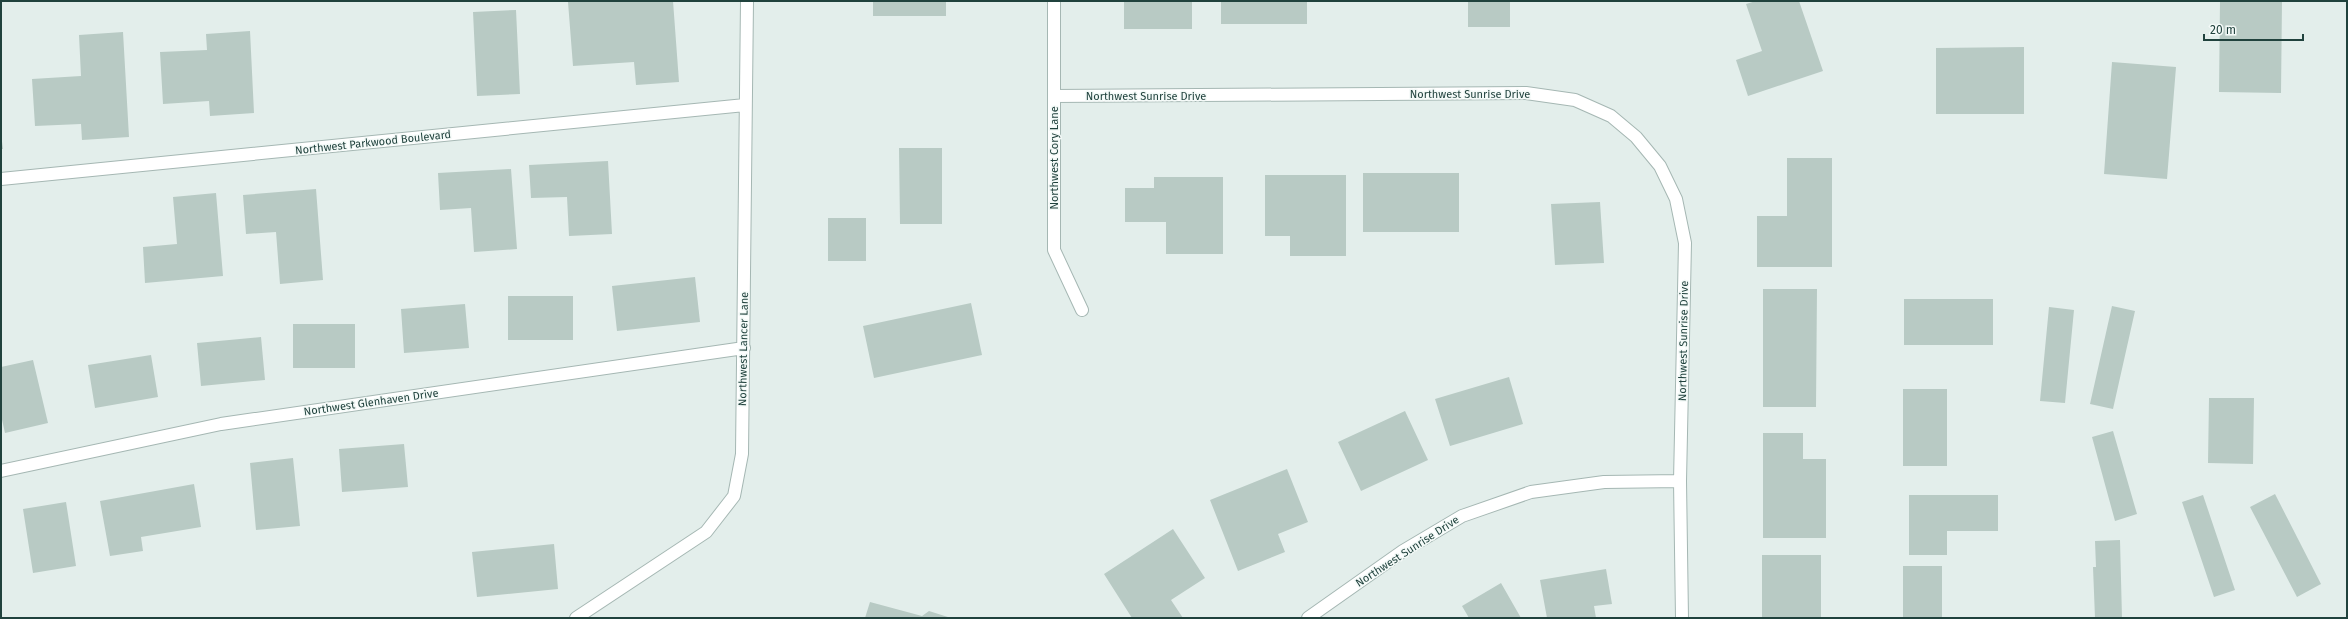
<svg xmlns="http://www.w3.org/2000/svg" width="2348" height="619" viewBox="0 0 2348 619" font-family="'Fira Sans',sans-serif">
  <rect width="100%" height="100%" fill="#e3eeeb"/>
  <path fill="#b8cac4" d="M 587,1 L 673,1 L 679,82 L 636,85 L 634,62 L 573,66 L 568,2 Z
    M 873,1 L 946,1 L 946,16 L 873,16 Z
    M 1124,1 L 1192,1 L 1192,29 L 1124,29 Z
    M 1221,1 L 1307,1 L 1307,24 L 1221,24 Z
    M 1468,1 L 1510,1 L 1510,27 L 1468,27 Z
    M 1756,1 L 1799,1 L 1823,71 L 1748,96 L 1736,60 L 1762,51 L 1746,4 Z
    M 2220,1 L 2282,1 L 2281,93 L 2219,92 Z
    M 516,10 L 520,94 L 477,96 L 473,12 Z
    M 250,31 L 254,113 L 210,116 L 209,101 L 163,104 L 160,52 L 207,50 L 206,34 Z
    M 123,32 L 129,137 L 82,140 L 81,124 L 35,126 L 32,79 L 81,76 L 79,35 Z
    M 2024,47 L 2024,114 L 1936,114 L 1936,48 Z
    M 2112,62 L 2176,67 L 2167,179 L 2104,174 Z
    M 1,134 L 3,149 L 1,149 Z
    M 899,148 L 942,148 L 942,224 L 900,224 Z
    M 1787,158 L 1832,158 L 1832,267 L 1757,267 L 1757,216 L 1787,216 Z
    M 608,161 L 612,234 L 569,236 L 567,197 L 531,198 L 529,165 Z
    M 511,169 L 517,249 L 474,252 L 471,208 L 440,210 L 438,173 Z
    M 1363,173 L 1459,173 L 1459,232 L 1363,232 Z
    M 1265,175 L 1346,175 L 1346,256 L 1290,256 L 1290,236 L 1265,236 Z
    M 1154,177 L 1223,177 L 1223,254 L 1166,254 L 1166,222 L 1125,222 L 1125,188 L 1154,188 Z
    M 316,189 L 323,280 L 280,284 L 276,232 L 246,234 L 243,195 Z
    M 216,193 L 223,276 L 145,283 L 143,247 L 177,244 L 173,197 Z
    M 1600,202 L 1604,263 L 1555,265 L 1551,204 Z
    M 828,218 L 866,218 L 866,261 L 828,261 Z
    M 695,277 L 700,322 L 617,331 L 612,286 Z
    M 1763,289 L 1817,289 L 1816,407 L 1763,407 Z
    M 508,296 L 573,296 L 573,340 L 508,340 Z
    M 1904,299 L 1993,299 L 1993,345 L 1904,345 Z
    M 971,303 L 982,355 L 874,378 L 863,326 Z
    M 465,304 L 469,348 L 404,353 L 401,309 Z
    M 2112,306 L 2135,311 L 2113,409 L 2090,404 Z
    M 2049,307 L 2074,310 L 2065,403 L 2040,401 Z
    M 293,324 L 355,324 L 355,368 L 293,368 Z
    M 261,337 L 265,380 L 201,386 L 197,343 Z
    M 151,355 L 158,397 L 95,408 L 88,365 Z
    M 33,360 L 48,423 L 5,433 L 1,415 L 1,367 Z
    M 1509,377 L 1523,424 L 1450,446 L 1435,399 Z
    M 1903,389 L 1947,389 L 1947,466 L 1903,466 Z
    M 2209,398 L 2254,398 L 2253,464 L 2208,463 Z
    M 1405,411 L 1428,460 L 1361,491 L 1338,442 Z
    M 2113,431 L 2137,514 L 2115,521 L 2092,437 Z
    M 1763,433 L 1803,433 L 1803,459 L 1826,459 L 1826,538 L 1763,538 Z
    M 404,444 L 408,487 L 342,492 L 339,449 Z
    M 293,458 L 300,526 L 256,530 L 250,463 Z
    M 1287,469 L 1308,522 L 1278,534 L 1285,552 L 1238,571 L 1210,500 Z
    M 194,484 L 201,527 L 141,537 L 143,551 L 110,556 L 100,501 Z
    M 2275,494 L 2321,584 L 2297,597 L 2250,507 Z
    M 1909,495 L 1998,495 L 1998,531 L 1947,531 L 1947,555 L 1909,555 Z
    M 2203,495 L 2235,590 L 2214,597 L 2182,502 Z
    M 66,502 L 76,566 L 33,573 L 23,509 Z
    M 1173,529 L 1205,578 L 1171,600 L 1183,618 L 1132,618 L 1104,574 Z
    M 2120,540 L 2122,618 L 2095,618 L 2093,567 L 2096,567 L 2095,541 Z
    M 554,544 L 558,589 L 477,597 L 472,552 Z
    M 1762,555 L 1821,555 L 1821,618 L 1762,618 Z
    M 1903,566 L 1942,566 L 1942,618 L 1903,618 Z
    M 1606,569 L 1612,604 L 1594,606 L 1596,618 L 1547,618 L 1540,580 Z
    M 1501,583 L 1521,618 L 1469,618 L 1462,606 Z
    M 870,602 L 922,616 L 929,611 L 951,618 L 865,618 Z"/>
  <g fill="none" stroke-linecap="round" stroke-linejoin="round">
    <g stroke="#a5b7b3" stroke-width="14">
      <path id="minor" d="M 1054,1 L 1054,250 L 1082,310
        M 1054,96 L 1526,93 L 1575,100 L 1611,116 L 1636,137 L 1660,166 L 1676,199 L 1685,243 L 1680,481
        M 1,179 L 745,105
        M 1,471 L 221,424 L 744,348
        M 576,618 L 706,532 L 734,496 L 742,454 L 747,1
        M 1308,618 L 1403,551 L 1462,516 L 1531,492 L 1604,482 L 1680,481 L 1682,618"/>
    </g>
    <use href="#minor" stroke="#fff" stroke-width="12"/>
  </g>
  <g text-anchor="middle" stroke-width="3" stroke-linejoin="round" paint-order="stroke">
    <g font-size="11" fill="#20423d" stroke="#f4faf8">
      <text x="1470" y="98">Northwest Sunrise Drive</text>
      <text x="1146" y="100">Northwest Sunrise Drive</text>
      <text transform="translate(373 142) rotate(-6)" y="4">Northwest Parkwood Boulevard</text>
      <text transform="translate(1054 158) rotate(-90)" y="4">Northwest Cory Lane</text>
      <text transform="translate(1683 341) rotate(-89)" y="4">Northwest Sunrise Drive</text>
      <text transform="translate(743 349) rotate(-89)" y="4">Northwest Lancer Lane</text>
      <text transform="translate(371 402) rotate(-8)" y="4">Northwest Glenhaven Drive</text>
      <text transform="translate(1407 551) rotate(-33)" y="4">Northwest Sunrise Drive</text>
    </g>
  </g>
  <rect width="2348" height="619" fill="none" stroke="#20423d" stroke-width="4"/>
  <path d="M2204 34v6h99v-6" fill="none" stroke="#20423d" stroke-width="2"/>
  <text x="2210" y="34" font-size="12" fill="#20423d" stroke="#f4faf8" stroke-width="3" paint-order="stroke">20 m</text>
</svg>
